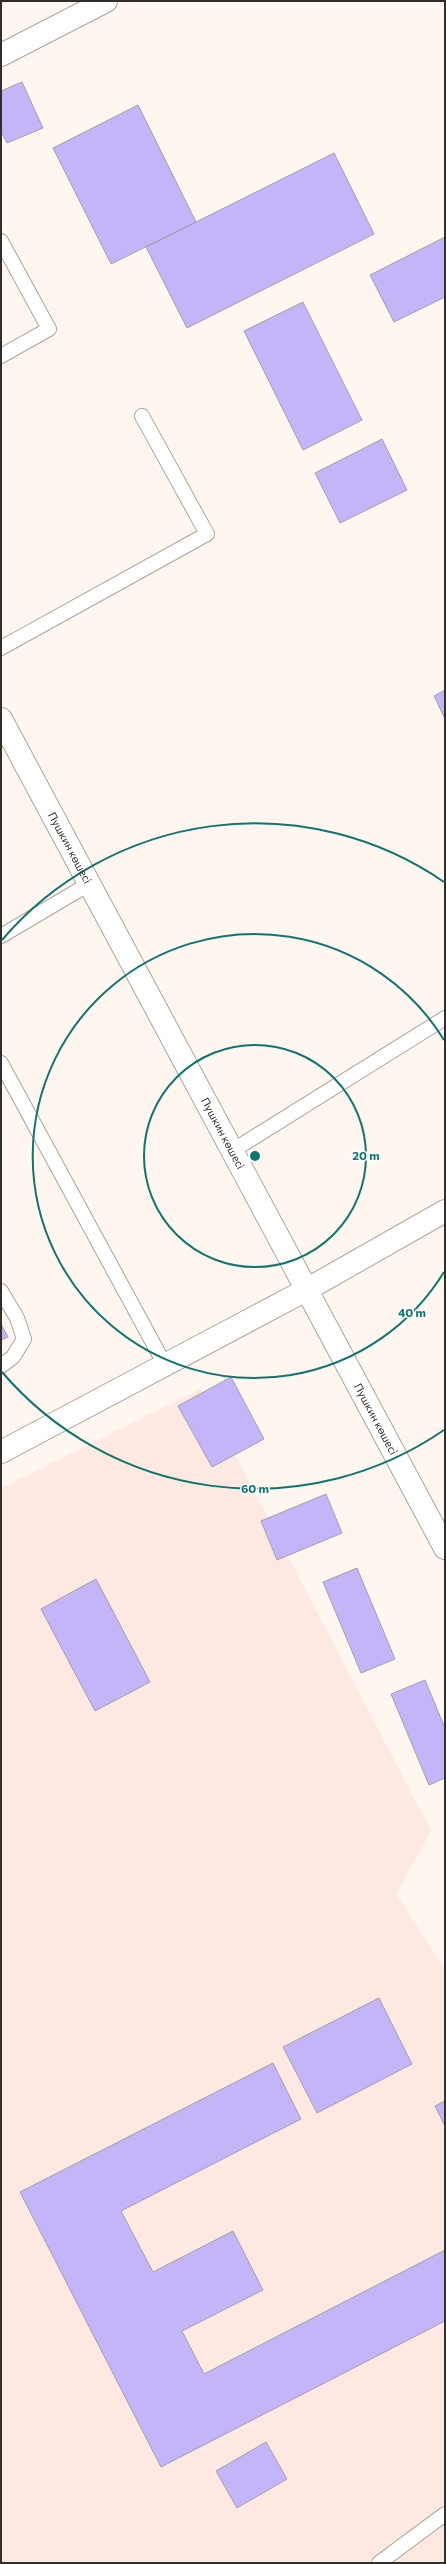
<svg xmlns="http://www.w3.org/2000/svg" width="446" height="2564" viewBox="0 0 446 2564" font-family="Commissioner,sans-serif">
  <rect width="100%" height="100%" fill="#fef6ef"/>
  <path fill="#fde9e2" d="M 201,1389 L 431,1831 L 396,1894 L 445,1969 L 445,2563 L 1,2563 L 1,1489 Z"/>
  <path fill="#c4b5f8" stroke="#a2a0ab" d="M 22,82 L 43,128 L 7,143 L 1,131 L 1,91 Z
    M 138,105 L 196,222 L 111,264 L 53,148 Z
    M 334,153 L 374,234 L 187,328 L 146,247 Z
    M 445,237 L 445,297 L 394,322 L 370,275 Z
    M 303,302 L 362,420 L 303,450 L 244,331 Z
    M 382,439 L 407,490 L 340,523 L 315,473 Z
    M 445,690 L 445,719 L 434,696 Z
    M 1,1324 L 8,1337 L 1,1340 Z
    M 231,1377 L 264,1439 L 212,1467 L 178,1406 Z
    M 326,1494 L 342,1533 L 277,1560 L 261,1521 Z
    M 357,1568 L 395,1659 L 361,1673 L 323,1582 Z
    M 96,1579 L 150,1682 L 95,1711 L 41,1609 Z
    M 425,1680 L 445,1728 L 445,1778 L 429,1785 L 391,1694 Z
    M 379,1998 L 412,2064 L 317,2113 L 283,2047 Z
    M 273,2063 L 301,2119 L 121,2211 L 153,2272 L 233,2231 L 263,2290 L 182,2331 L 204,2374 L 445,2250 L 445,2321 L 161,2467 L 20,2192 Z
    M 445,2101 L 445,2126 L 435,2106 Z
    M 266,2442 L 287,2479 L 237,2508 L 216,2471 Z"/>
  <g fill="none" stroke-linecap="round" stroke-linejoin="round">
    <g stroke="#ada49c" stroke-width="16">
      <path id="service" d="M 1,241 L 49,329 L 1,356
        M 1,648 L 207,534 L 142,416
        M 1,936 L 89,884
        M 1,1063 L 165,1365
        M 232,1151 L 445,1018
        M 1,1291 L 17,1318 L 24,1339 L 13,1357 L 1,1366
        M 379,2563 L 445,2514"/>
    </g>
    <g stroke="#ada49c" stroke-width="24">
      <path id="minor" d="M 1,55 L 106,1
        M 1,1452 L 306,1290 L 445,1211"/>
    </g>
    <g stroke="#ada49c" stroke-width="24">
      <g id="secondary">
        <path id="s1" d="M 1,719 L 445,1548"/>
      </g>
    </g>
    <use href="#service" stroke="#fff" stroke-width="14"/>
    <use href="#minor" stroke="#fff" stroke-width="22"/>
    <use href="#secondary" stroke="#fff" stroke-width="22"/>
  </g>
  <g fill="none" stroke="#0f766e" stroke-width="2">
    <circle cx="255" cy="1156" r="111"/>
    <path d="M444 1272A222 222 0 1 1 444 1040"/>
    <path d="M444 1430A333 333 0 0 1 2 1372M2 940A333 333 0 0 1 444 882"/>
  </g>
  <g text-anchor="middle" stroke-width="3" stroke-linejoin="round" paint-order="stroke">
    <g font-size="11" fill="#322e2b" stroke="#fff">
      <text dy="4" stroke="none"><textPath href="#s1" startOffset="146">Пушкин көшесі</textPath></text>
      <text dy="4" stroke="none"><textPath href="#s1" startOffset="470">Пушкин көшесі</textPath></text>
      <text dy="4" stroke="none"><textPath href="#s1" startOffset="794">Пушкин көшесі</textPath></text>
    </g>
  </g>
  <circle cx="255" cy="1156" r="6" fill="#0f766e" stroke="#fff" stroke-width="2"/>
  <g font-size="12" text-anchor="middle" font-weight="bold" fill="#0f766e" stroke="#fff" stroke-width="3" stroke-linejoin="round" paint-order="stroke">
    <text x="366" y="1160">20 m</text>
    <text x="412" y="1317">40 m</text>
    <text x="255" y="1493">60 m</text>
  </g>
  <rect width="446" height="2564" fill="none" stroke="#322e2b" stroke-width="4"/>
</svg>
